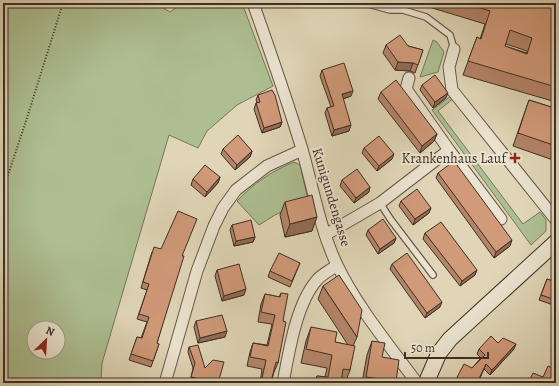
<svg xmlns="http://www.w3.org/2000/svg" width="559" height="386" viewBox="0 0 559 386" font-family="Alegreya,serif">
  <rect width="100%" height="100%" fill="#e0d6b7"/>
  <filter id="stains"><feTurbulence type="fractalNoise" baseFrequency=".005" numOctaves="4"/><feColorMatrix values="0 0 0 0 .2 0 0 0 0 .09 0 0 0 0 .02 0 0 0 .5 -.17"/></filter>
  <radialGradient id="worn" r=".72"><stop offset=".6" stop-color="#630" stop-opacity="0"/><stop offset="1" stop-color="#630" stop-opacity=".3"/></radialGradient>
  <path fill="#adbf92" stroke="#76765c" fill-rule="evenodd" d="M 3,3 L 155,3 L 170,12 L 183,3 L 242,3 L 273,86 L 237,105 L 207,131 L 198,148 L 169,135 L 102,363 L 101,383 L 3,383 ZM 34,328 L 58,328 L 58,352 L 34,352 Z
    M 433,40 L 437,42 L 444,52 L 438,72 L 420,77 Z
    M 451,96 L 454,98 L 438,111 L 523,224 L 540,212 L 546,220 L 546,231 L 531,245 L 432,110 Z
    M 294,162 L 300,165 L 308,200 L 275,215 L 259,225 L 237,201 C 254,183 272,171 294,162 Z"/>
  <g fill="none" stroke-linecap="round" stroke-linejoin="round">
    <g stroke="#66584a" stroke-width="8">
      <path id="lane" d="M 365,3 L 390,10 L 403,10 L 426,17 L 450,35 L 454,49
        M 403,10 L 405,3
        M 380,203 L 391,220 L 433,275"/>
    </g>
    <g stroke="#66584a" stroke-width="13">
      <path id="street" d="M 253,3 C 270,51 287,100 302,149 C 313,188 320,229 337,265 C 358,308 389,345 417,383
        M 454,49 L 449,67 L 452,90 L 556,220
        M 409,78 L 406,89 L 449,150
        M 325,235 L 380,203 L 449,150 L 501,219
        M 165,383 L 197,271 L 214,226 L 223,208 L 236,190 L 267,166 L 302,150
        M 283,383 C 289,352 296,304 317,280 C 322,274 331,270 337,265"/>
    </g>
    <g stroke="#3e2e26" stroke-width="17">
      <path id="secondary" d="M 426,383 L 439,353 L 450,339 L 556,242"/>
    </g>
    <path stroke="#3e2e26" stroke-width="2" stroke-dasharray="1 2" stroke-linecap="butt" d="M 3,190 L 26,121 L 63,3"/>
    <use href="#lane" stroke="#ebe4d0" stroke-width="5.5"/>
    <use href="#street" stroke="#ebe4d0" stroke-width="11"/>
    <use href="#secondary" stroke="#ebe4d0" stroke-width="15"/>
  </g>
  <path fill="#b48468" stroke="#3e2e26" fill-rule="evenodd" d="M 416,3 L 556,3 L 556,102 L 463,75 L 477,37 L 480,39 L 485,24 ZM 506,44 L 527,51 L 527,53 L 505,46 Z
    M 386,45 L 408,46 L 423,50 L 415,73 L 410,71 L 395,70 L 383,53 Z
    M 322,70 L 351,96 L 343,99 L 349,131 L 332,136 L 325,113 L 327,108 L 331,107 L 320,76 Z
    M 422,85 L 446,98 L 433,108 L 420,90 Z
    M 381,92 L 437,134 L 434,141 L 420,153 L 378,99 Z
    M 258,95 L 282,122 L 280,127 L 262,133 L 254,109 L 256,103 L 257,103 L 256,100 Z
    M 529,100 L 551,107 L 556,107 L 556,161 L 513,146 Z
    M 364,148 L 392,159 L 377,171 L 362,153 Z
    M 223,149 L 252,151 L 250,157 L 235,170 L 221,154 Z
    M 438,173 L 510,246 L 494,258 L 436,178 Z
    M 220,177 L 218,183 L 205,197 L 191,185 L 193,179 Z
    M 342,180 L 369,192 L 354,203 L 340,186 Z
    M 401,201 L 429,213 L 413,225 L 399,206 Z
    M 285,202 L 312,231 L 285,237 L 280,215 Z
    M 232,225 L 255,237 L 253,242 L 234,246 L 230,230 Z
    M 368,230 L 396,238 L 394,243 L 378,254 L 366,235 Z
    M 425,233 L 475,275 L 460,286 L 423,239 Z
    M 152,252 L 182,256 L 157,343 L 159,344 L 151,367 L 129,360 L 137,337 L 141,338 L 147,322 L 137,319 L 147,290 L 141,288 Z
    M 300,263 L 290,287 L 268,277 L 270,271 Z
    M 392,264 L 440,307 L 425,318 L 390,269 Z
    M 217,270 L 244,295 L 222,301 L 215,276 Z
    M 547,279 L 556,282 L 556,306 L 539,300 Z
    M 323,286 L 357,337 L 353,346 L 350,370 L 345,383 L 315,383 L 317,376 L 325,377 L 327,368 L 301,363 L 306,341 L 311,327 L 335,342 L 348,345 L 318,299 Z
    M 281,293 L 283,321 L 278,363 L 274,372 L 271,383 L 260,383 L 262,369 L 247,366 L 250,352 L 253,343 L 267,345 L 272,324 L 258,322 L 261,304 L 265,294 L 279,297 Z
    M 196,321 L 225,337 L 198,343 L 194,327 Z
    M 556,340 L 556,354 L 551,352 Z
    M 372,341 L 382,357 L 396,381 L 396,383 L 362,383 L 367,355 Z
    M 498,343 L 514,349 L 490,375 L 484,369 L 472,368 L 481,358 L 477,354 L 479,349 Z
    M 189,347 L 205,368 L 218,383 L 194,383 L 190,382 L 193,368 L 188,352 Z"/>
  <path fill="#926c55" stroke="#3e2e26" d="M 398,62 L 413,63 L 410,71 L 395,70 Z
    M 353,91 L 351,96 L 340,100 L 342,94 Z
    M 448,93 L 446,98 L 433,108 L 435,102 Z
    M 282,122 L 280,127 L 262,133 L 264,128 Z
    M 351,125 L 349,131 L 332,136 L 334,130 Z
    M 437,134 L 434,141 L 420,153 L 422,146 Z
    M 252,151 L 250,157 L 235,170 L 237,165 Z
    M 394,154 L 392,159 L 377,171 L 379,166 Z
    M 220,177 L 218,183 L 205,197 L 207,192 Z
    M 370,187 L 369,192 L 354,203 L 356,198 Z
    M 431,208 L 429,213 L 413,225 L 415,219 Z
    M 317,217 L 312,231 L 285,237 L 290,224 Z
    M 255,237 L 253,242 L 234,246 L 236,241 Z
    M 396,238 L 394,243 L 378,254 L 380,249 Z
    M 512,240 L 510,246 L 494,258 L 496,252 Z
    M 477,270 L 475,275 L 460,286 L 462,281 Z
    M 246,289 L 244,295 L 222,301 L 224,296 Z
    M 442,302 L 440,307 L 425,318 L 427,313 Z
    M 227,331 L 225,337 L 198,343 L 200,338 Z
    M 516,344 L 514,349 L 490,375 L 492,370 Z
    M 486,364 L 478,383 L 477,383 Z"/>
  <path fill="#d19a79" stroke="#3e2e26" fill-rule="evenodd" d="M 465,3 L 556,3 L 556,87 L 468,61 L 477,37 L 481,39 L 490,11 ZM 510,30 L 532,38 L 527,54 L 505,46 Z
    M 400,35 L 408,46 L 423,50 L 418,65 L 413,63 L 398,62 L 386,45 Z
    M 344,63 L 353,91 L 342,94 L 351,125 L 334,130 L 327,108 L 334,106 L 322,70 Z
    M 435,75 L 448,93 L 435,102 L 422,85 Z
    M 396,80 L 437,134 L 422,146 L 381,92 Z
    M 272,90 L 275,95 L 282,122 L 264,128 L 256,103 L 260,102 L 258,95 Z
    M 529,100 L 551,107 L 552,106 L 556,107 L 556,146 L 518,133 Z
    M 238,135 L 252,151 L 237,165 L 223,149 Z
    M 379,136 L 394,154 L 379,166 L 364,148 Z
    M 454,161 L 512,240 L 496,252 L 438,173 Z
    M 205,165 L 220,177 L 207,192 L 193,179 Z
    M 357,169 L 370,187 L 356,198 L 342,180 Z
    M 417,189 L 431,208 L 415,219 L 401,201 Z
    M 312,195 L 317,217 L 290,224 L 285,202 Z
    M 178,211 L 197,219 L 182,256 L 184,256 L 157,343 L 159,344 L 153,361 L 131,354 L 137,337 L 142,338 L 149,317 L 139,314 L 149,284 L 143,282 L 154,247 L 161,249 Z
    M 383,219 L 396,238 L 380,249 L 368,230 Z
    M 251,220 L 255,237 L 236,241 L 232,225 Z
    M 441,222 L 477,270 L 462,281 L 425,233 Z
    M 279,253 L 300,263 L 292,281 L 270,271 Z
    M 407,253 L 442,302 L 427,313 L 392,264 Z
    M 239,264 L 246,289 L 224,296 L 217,270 Z
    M 339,275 L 362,310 L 357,337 L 323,286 Z
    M 547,279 L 556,282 L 556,300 L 541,295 Z
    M 281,293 L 288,294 L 283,321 L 286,322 L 278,363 L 276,362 L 271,382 L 270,382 L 270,383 L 261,383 L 266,360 L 250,357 L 253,343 L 268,346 L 275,315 L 261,312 L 265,294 L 280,297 Z
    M 222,315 L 227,331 L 200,338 L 196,321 Z
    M 311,327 L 337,332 L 335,342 L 355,346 L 350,370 L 343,369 L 341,383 L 316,383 L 317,376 L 328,377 L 332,355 L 306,349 Z
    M 491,336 L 498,343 L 503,338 L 516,344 L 492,370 L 486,364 L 477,383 L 454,383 L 464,364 L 472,368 L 485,355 L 479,349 Z
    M 556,340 L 556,348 L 553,347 Z
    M 372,341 L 385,343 L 382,357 L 399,360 L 396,381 L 366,377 Z
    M 198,345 L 205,368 L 213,360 L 224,362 L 218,383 L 195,383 L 196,378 L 191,377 L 195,363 L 189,347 Z
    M 548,366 L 556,370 L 556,373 L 551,382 L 553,383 L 528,383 L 533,373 L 543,377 Z
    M 128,380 L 137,383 L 127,383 Z"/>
  <path fill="#8f2418" stroke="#ebe4d0" stroke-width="1.5" d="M513 152h4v4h4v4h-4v4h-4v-4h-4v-4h4z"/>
  <g text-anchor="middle" stroke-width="4" stroke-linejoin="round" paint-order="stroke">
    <g font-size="14" fill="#3e2e26" stroke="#ebe4d0" text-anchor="end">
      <text x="506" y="163">Krankenhaus Lauf</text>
    </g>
    <g font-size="14" fill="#3e2e26" stroke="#ebe4d0">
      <text transform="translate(332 197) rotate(73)" y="5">Kunigundengasse</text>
    </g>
  </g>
  <rect width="559" height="386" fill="none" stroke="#e0d6b7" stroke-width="16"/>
  <rect x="4" y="4" width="551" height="378" fill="none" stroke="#3e2e26" stroke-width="2"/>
  <rect x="8" y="8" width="543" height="370" fill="none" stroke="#3e2e26"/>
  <g transform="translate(46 340) rotate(25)"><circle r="19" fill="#ebe4d0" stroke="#a69b8c"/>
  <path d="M0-3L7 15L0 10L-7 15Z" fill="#8f2418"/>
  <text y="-6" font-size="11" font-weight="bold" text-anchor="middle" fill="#3e2e26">N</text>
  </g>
  <path d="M405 352v6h83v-6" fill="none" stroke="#3e2e26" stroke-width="2"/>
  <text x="411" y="352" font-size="12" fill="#3e2e26" stroke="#ebe4d0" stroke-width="3" paint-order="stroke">50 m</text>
  <rect width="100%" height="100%" filter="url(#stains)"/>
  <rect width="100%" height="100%" fill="url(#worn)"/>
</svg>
